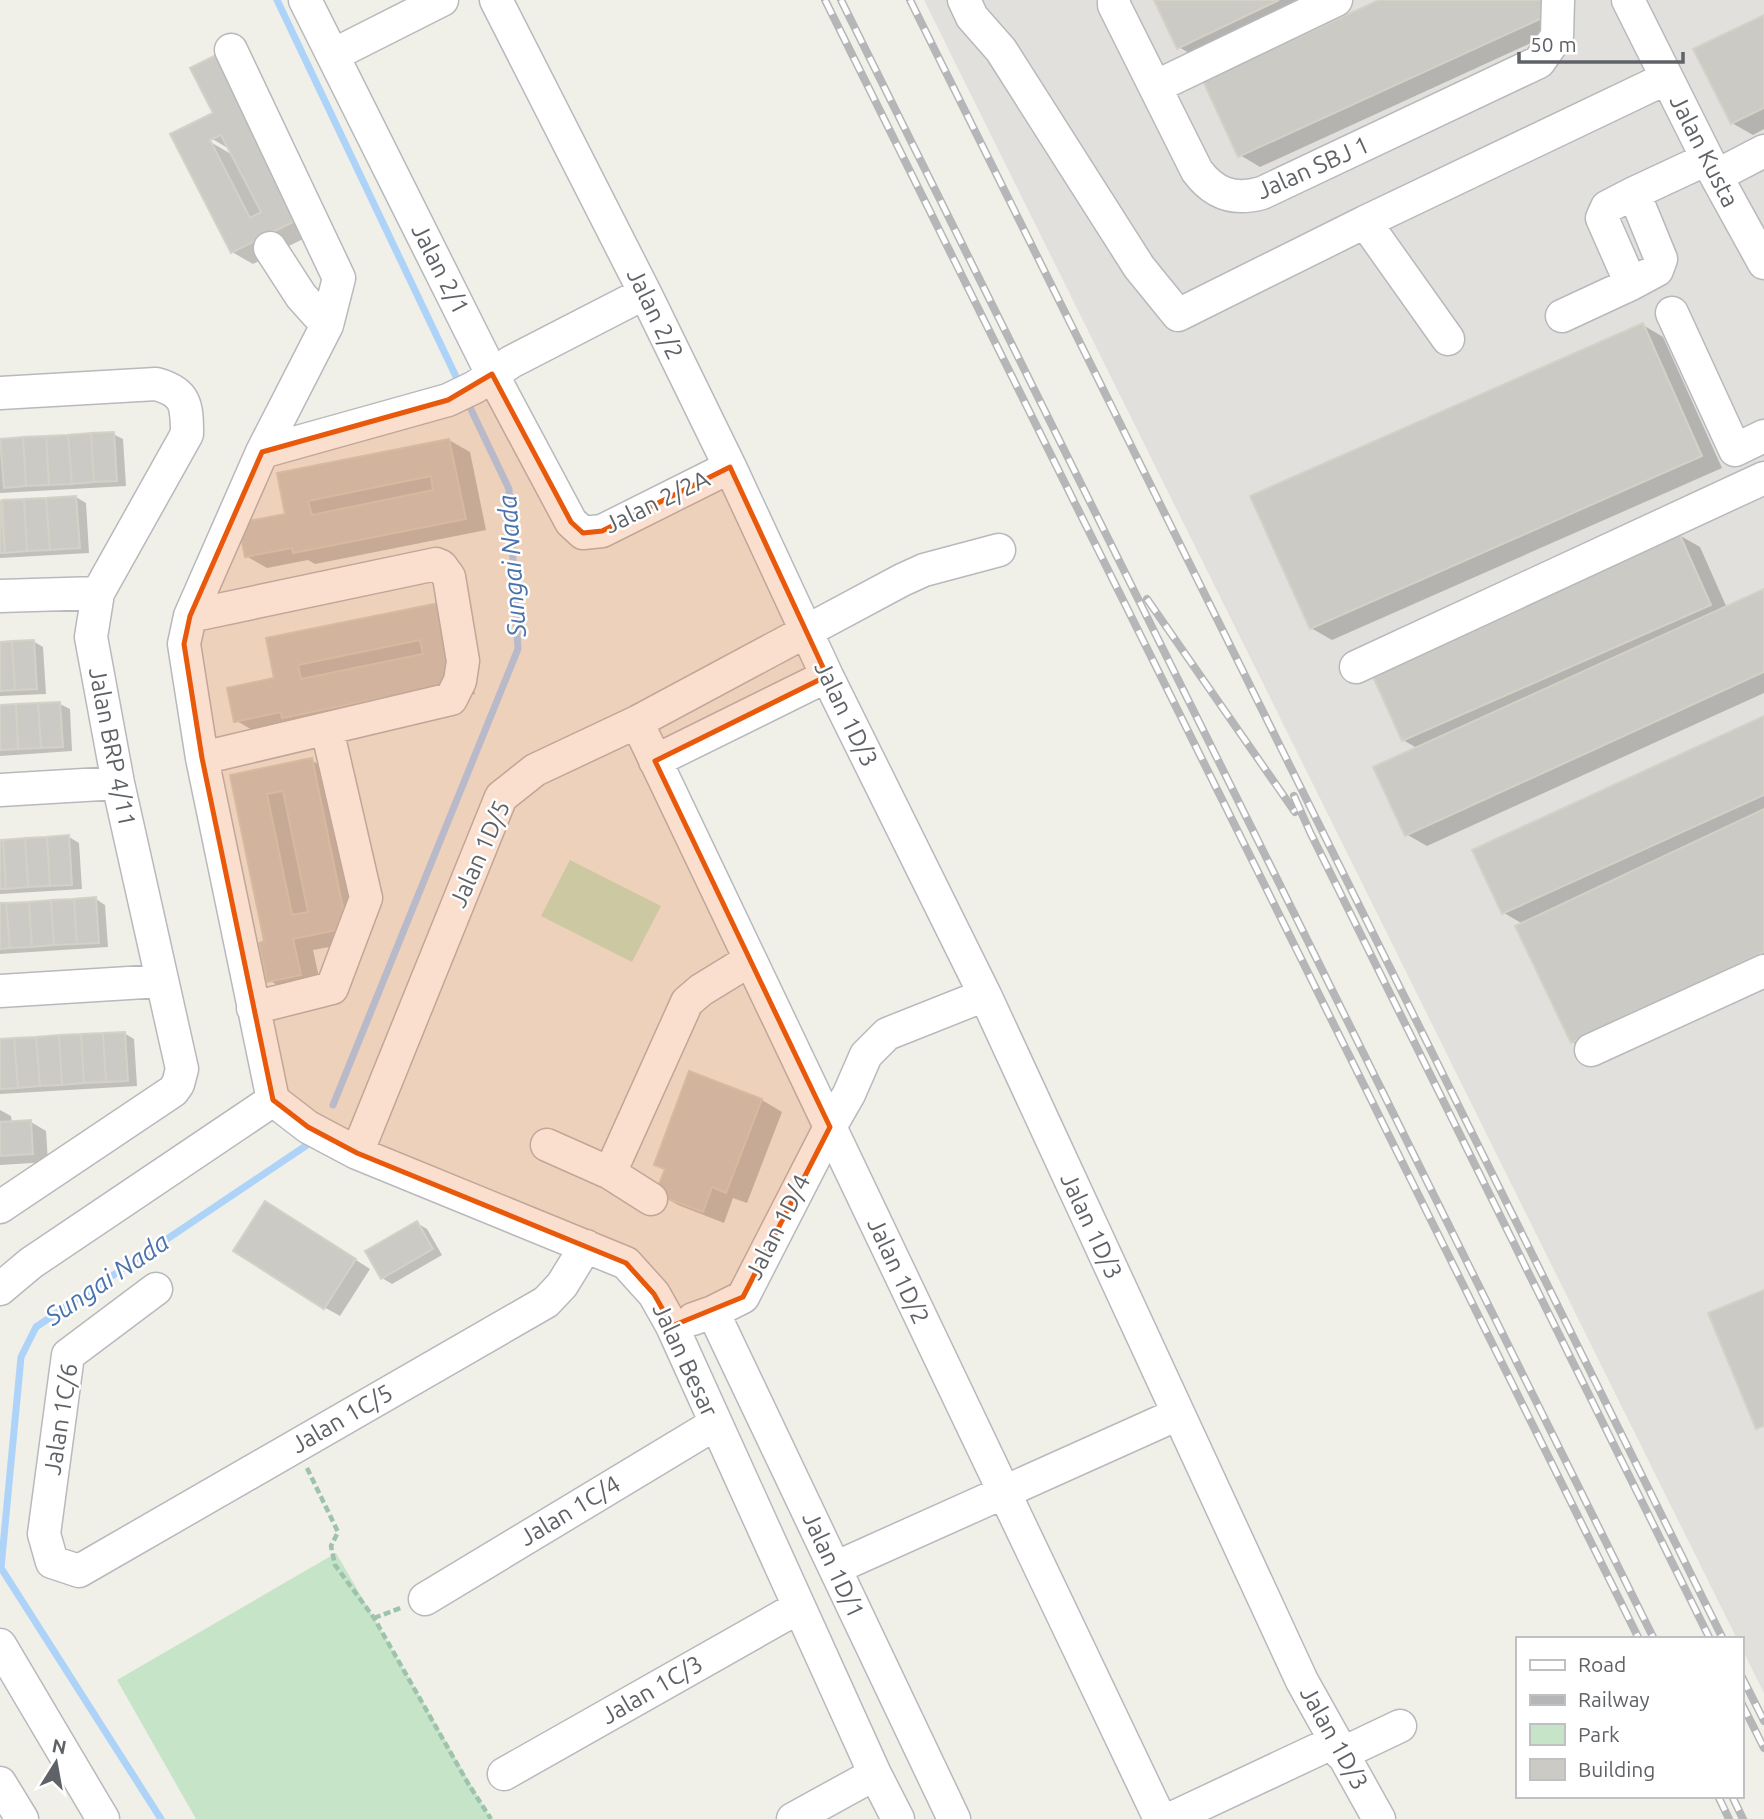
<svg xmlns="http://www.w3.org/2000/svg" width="1764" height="1819" viewBox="0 0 1764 1819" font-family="Ubuntu,sans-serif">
  <rect width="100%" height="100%" fill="#f0efe8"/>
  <path fill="#e2e0dc" d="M 924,0 L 1764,0 L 1764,1693 L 1741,1647 L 1741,1639 L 1737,1639 Z"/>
  <path fill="#c6e5c8" d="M 570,860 L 661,906 L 632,962 L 541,916 Z
    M 336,1553 L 491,1819 L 196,1819 L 117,1680 Z"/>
  <path fill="#0003" fill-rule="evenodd" d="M 1156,0 L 1324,0 L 1199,59 L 1179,47 Z
    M 1383,0 L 1556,0 L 1568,26 L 1260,167 L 1240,155 Z
    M 1764,17 L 1764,129 L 1753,135 L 1732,123 Z
    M 215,113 L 323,229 L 253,264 L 232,252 L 172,135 ZM 204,134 L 231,150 L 231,154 L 202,137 Z
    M 1643,325 L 1663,337 L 1722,468 L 1332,640 L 1311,628 Z
    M 113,434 L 123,439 L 126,486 L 0,493 L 0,441 Z
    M 449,440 L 470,452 L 486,530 L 315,564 L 308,560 L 267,568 L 246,556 L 287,515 L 279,475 Z
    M 76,497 L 86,503 L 89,553 L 0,558 L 0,502 Z
    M 1679,535 L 1700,547 L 1727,608 L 1764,591 L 1764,693 L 1427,846 L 1406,834 L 1417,748 L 1403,740 Z
    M 459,617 L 475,694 L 305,728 L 256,732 L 235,720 L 277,680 L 268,639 Z
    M 33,641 L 43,647 L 46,694 L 0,696 L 0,643 Z
    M 60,704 L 70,709 L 72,751 L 0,756 L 0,707 Z
    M 1764,718 L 1764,974 L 1593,1054 L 1572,1042 L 1523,924 L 1504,913 Z
    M 311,760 L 332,772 L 367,940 L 313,950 L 321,986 L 289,992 L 269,980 L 266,943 L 232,776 Z
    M 69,837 L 79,843 L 82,889 L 0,894 L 0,841 Z
    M 96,899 L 105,905 L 108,947 L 0,954 L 0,905 Z
    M 124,1033 L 134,1039 L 137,1086 L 0,1094 L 0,1041 Z
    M 690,1073 L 762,1100 L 782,1112 L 747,1203 L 733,1198 L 724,1223 L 678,1205 L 657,1193 L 666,1170 L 656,1164 Z
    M 0,1110 L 11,1116 L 12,1123 L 31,1122 L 46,1131 L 48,1162 L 0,1165 Z
    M 281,1212 L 370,1269 L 340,1316 L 324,1307 Z
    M 417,1223 L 427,1229 L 442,1255 L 392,1284 L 382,1278 Z"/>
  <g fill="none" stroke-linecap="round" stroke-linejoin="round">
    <path stroke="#aed3f9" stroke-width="7" d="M 277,0 L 460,385
      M 333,1105 L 518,649 L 509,489 L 466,399
      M 161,1819 L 1,1568 L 21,1357 L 36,1327 L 313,1141"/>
  </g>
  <path fill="#cccac4" stroke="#d4d1c6" stroke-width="2" fill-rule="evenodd" d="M 1154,0 L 1279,0 L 1177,49 Z
    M 1379,0 L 1542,0 L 1549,15 L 1238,157 L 1203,81 Z
    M 1764,15 L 1764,108 L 1731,124 L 1693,49 Z
    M 216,55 L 303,217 L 231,253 L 170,134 L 213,113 L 190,68 ZM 221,135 L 261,212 L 250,218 L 210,140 Z
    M 1643,323 L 1702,456 L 1310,629 L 1250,496 Z
    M 114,432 L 117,481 L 94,482 L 91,433 Z
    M 91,433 L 94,482 L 72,484 L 68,435 Z
    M 68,435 L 72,484 L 49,485 L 46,436 Z
    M 46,436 L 49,485 L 26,486 L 23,437 Z
    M 23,437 L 26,486 L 4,488 L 0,439 Z
    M 449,439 L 466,519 L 293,553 L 292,548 L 245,557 L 238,523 L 285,514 L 277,473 ZM 431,476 L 433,490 L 312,515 L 308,501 Z
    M 76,496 L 80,548 L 50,550 L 46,498 Z
    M 46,498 L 50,550 L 27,551 L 24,499 Z
    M 24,499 L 27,551 L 5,553 L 2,500 Z
    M 0,500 L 5,553 L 0,553 Z
    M 1679,533 L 1711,605 L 1402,741 L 1370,670 Z
    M 1764,589 L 1764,672 L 1405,836 L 1373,767 Z
    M 439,603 L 455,683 L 282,718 L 281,712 L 234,722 L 227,688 L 274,678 L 266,638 ZM 420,640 L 423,654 L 301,679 L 298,665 Z
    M 34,640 L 37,689 L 15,690 L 12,641 Z
    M 12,641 L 15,690 L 0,691 L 0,642 Z
    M 60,702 L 63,747 L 41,748 L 38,703 Z
    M 38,703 L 41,748 L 18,749 L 16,704 Z
    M 16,704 L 18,749 L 0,750 L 0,705 Z
    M 1764,716 L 1764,795 L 1502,914 L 1472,850 Z
    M 312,758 L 347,928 L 293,939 L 301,975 L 267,982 L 259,943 L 264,941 L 230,775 ZM 283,791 L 308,912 L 292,915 L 267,794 Z
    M 1764,809 L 1764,952 L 1571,1043 L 1515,926 Z
    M 69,835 L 72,885 L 50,886 L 47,837 Z
    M 47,837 L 50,886 L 28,887 L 25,838 Z
    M 25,838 L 28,887 L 6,889 L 3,840 Z
    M 0,840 L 3,840 L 6,889 L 0,889 Z
    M 96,897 L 99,943 L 77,944 L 74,899 Z
    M 74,899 L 77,944 L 54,945 L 51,900 Z
    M 51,900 L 54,945 L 32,947 L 29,902 Z
    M 29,902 L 32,947 L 10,948 L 6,903 Z
    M 0,903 L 6,903 L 10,948 L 0,949 Z
    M 125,1032 L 128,1081 L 106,1082 L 103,1033 Z
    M 103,1033 L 106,1082 L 84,1083 L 81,1034 Z
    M 81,1034 L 84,1083 L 62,1085 L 59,1035 Z
    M 59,1035 L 62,1085 L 40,1086 L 36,1037 Z
    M 36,1037 L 40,1086 L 18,1088 L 14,1038 Z
    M 14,1038 L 18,1088 L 0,1089 L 0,1039 Z
    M 689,1071 L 762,1099 L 726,1193 L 712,1187 L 703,1212 L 655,1194 L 665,1169 L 654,1165 Z
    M 31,1120 L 33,1154 L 0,1156 L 0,1122 Z
    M 265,1201 L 356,1259 L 324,1309 L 233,1251 Z
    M 417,1221 L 433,1249 L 381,1279 L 365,1251 Z
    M 1764,1290 L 1764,1426 L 1756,1429 L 1708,1313 Z"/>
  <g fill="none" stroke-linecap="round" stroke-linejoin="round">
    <g stroke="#b8b9bd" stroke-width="35">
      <path id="minor" d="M 305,0 L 492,374 L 571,522 L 583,533 L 602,531 L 730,467
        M 496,0 L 645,293 L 730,467 L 827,676 L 985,995 L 1302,1681 L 1379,1819
        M 964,0 L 972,17 L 1001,50 L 1139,267 L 1178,315 L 1365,222
        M 1114,0 L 1114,5 L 1197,171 C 1214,194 1234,201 1262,193 L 1539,62 L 1557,36 L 1558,0
        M 1628,0 L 1716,176 L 1764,263
        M 231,50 L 339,278 L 327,325 L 262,452 L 190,616 L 184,644 L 202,758 L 273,1100
        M 333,55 L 442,0
        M 1155,87 L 1336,0
        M 1716,176 L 1764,151
        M 1634,193 L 1661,259 L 1657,270 L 1631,284 L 1602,218 L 1607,207 Z
        M 1634,193 L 1707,159
        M 270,248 L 301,296 L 327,325
        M 1672,313 L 1735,450 L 1764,436
        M 1562,316 L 1631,284
        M 1448,339 L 1365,222 L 1667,78
        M 0,393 L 156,384 C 186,392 187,405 187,434 L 98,593 L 91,637 L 118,783 L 182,1069 L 178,1084 L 173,1091 L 0,1207
        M 262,452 L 448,400 L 475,387 L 511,362 L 645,293
        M 0,596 L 98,593
        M 190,616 L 436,564 L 441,566 L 449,577 L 463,661 L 460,681 L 451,699 L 202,758
        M 1356,667 L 1764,478
        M 637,722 L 1160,1819
        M 655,761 L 827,676
        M 0,790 L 118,783
        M 0,991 L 161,981
        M 253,1008 L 332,988 L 366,898 L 327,729
        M 1591,1050 L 1764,971
        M 273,1100 L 308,1127 L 357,1153 L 626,1263 L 654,1294 L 672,1326 L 875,1774 L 898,1819
        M 547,1145 L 610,1173 L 687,1002 L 701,990 L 750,960
        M 357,1153 L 501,797 L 535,770 L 637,722 L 902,580 L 924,570 L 999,550
        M 610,1173 L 651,1199
        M 0,1289 L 31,1263 L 273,1100
        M 156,1289 L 68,1355 L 44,1534 L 52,1562 L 79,1571 L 546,1302 L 562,1285 L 586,1246
        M 713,1312 L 954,1819
        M 693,1319 L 713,1312 L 743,1297 L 830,1127 L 849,1094 L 866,1055 L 887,1034 L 985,995
        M 835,1568 L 1178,1414
        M 425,1599 L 715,1424
        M 0,1645 L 103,1819
        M 1341,1754 L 1400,1726
        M 504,1774 L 799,1607
        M 0,1783 L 22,1819
        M 793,1819 L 875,1774
        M 1170,1819 L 1334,1742"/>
    </g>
    <path stroke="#9ec3ac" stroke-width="4.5" stroke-dasharray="7 3.5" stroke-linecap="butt" d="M 307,1468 L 338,1532 L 331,1546 L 335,1565 L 374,1618 L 469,1785 L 491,1819
      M 374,1618 L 403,1607"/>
    <use href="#minor" stroke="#fff" stroke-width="32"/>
    <g stroke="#b5b6b7" stroke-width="8">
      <path id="rail" d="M 825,0 L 1639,1639
        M 841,0 L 1654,1639
        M 910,0 L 1723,1639
        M 1147,599 L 1295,812
        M 1294,796 L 1310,832 L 1710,1639
        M 1741,1675 L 1764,1721
        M 1741,1702 L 1764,1748
        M 1718,1796 L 1729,1819
        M 1732,1796 L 1743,1819"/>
    </g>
    <use href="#rail" stroke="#fff" stroke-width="5" stroke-dasharray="16" stroke-linecap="butt"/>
  </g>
  <path fill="#e8590c" fill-opacity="0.2" stroke="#e8590c" stroke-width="5" stroke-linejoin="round" d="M 492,374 L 571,522 L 583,533 L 602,531 L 730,467 L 827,676 L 655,761 L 830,1127 L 743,1297 L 672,1326 L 654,1294 L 626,1263 L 357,1153 L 308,1127 L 273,1100 L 202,758 L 184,644 L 190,616 L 262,452 L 448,400 Z"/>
  <g text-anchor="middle" stroke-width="5" stroke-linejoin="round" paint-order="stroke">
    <g font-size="24" fill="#5f6267" stroke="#fff">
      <text transform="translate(1704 151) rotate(63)" y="8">Jalan Kusta</text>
      <text transform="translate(1313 168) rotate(-24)" y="8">Jalan SBJ 1</text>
      <text transform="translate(440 269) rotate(63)" y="8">Jalan 2/1</text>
      <text transform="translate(655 314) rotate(64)" y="8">Jalan 2/2</text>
      <text transform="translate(657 502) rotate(-26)" y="8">Jalan 2/2A</text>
      <text transform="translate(846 714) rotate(64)" y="8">Jalan 1D/3</text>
      <text transform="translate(112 747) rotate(79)" y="8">Jalan BRP 4/11</text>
      <text transform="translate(480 854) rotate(-66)" y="8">Jalan 1D/5</text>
      <text transform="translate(1091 1226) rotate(65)" y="8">Jalan 1D/3</text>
      <text transform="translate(778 1227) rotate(-63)" y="8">Jalan 1D/4</text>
      <text transform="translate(898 1271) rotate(65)" y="8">Jalan 1D/2</text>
      <text transform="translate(685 1360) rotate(65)" y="8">Jalan Besar</text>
      <text transform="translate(61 1419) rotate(-81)" y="8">Jalan 1C/6</text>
      <text transform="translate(342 1419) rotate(-30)" y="8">Jalan 1C/5</text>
      <text transform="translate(570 1511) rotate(-31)" y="8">Jalan 1C/4</text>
      <text transform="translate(833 1565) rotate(65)" y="8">Jalan 1D/1</text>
      <text transform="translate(652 1690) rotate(-30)" y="8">Jalan 1C/3</text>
      <text transform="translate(1334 1738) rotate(61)" y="8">Jalan 1D/3</text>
    </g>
    <g font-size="26" font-style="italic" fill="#4b73ab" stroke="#fff">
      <text transform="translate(512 566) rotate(-94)" y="9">Sungai Nada</text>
      <text transform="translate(107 1279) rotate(-34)" y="9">Sungai Nada</text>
    </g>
  </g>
  <rect x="1516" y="1637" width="228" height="161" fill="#ffffff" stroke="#bfc0c2" stroke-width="2"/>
  <rect x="1530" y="1660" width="35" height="10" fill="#ffffff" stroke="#bfc0c2" stroke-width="2"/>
  <text x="1578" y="1672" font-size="21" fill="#5f6267">Road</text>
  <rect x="1530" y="1695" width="35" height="10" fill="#b5b6b7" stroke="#bfc0c2" stroke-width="2"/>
  <text x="1578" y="1707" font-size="21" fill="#5f6267">Railway</text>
  <rect x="1530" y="1724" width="35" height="21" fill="#c6e5c8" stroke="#bfc0c2" stroke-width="2"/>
  <text x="1578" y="1742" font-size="21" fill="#5f6267">Park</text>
  <rect x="1530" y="1759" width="35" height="21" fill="#cccac4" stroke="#bfc0c2" stroke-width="2"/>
  <text x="1578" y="1777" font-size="21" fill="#5f6267">Building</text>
  <g transform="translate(56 1763) rotate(11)" stroke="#ffffff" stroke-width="5" paint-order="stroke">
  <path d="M0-5L12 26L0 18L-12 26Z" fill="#5f6267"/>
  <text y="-10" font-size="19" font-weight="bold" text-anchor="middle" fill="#5f6267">N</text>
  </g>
  <path d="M1519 52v10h164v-10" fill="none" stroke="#5f6267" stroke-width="3.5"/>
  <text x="1530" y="52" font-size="21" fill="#5f6267" stroke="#ffffff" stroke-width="5" paint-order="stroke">50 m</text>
</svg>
